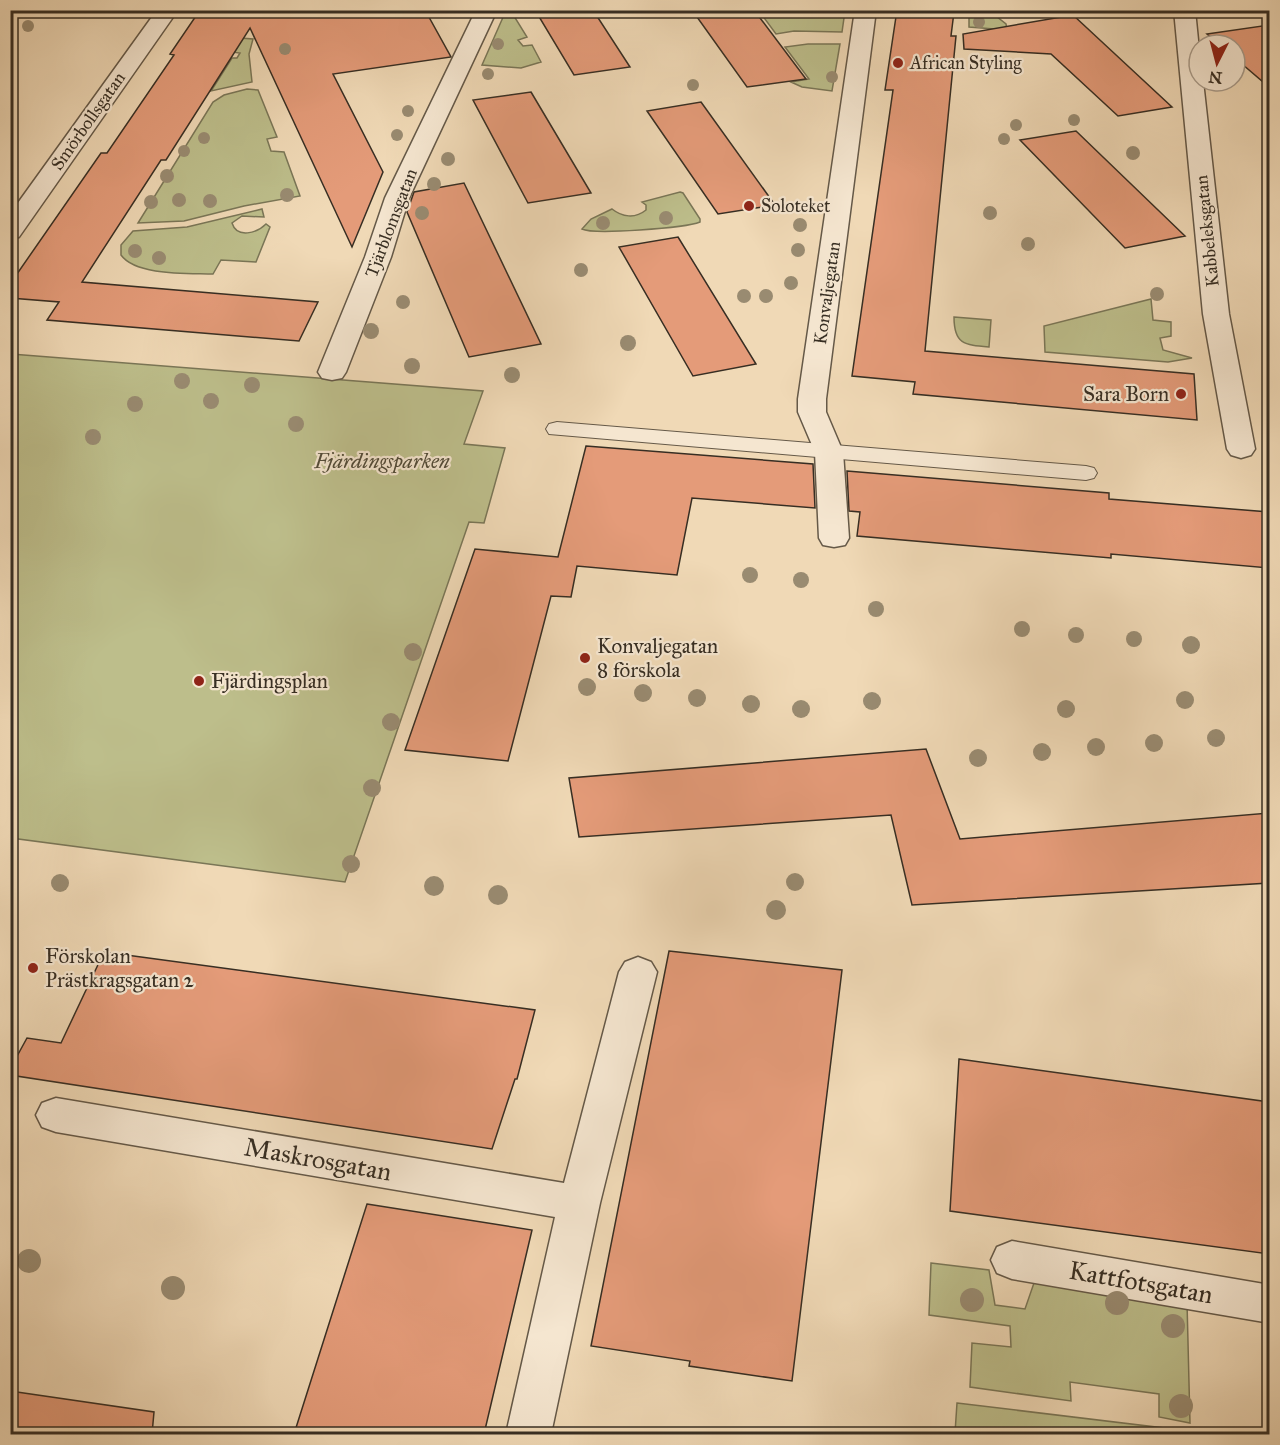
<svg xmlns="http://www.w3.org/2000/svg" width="1280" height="1445" viewBox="0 0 1280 1445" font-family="'IM FELL Great Primer',serif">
  <rect width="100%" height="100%" fill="#f0d9b6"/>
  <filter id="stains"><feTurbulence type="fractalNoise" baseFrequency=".00333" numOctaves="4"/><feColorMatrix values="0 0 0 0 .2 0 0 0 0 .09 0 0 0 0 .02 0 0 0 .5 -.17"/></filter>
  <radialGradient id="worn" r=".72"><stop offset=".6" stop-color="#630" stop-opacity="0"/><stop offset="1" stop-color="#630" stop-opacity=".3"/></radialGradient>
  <path fill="#bdbe8b" stroke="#7a7657" stroke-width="1.5" d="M 759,11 L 845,11 L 842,32 L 794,31 L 776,34 Z
    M 969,12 L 992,13 L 1006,24 L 1007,30 L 969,27 Z
    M 504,15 L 514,16 L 527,37 L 518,40 L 523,46 L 532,45 L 541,62 L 521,68 L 482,65 Z
    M 240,38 L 253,39 L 249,54 L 252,82 L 211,91 L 232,58 L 237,58 L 240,53 L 231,52 Z
    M 808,44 L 840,44 L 832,91 L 802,87 L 791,82 L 809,79 L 785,47 Z
    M 247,89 L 258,90 L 277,137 L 267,139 L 271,151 L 284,152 L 300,196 L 244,206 L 184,221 L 138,223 L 213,102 L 224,95 Z
    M 680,192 L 683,193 L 700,219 L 700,222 C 685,228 594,235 582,229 L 591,219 L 612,209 C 622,217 635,219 646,210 L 646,205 L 642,202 Z
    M 262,209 L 264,217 L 242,216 L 232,223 C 237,239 257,233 266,224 L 270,227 L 256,262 L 221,260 L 213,274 C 189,273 136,276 121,255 L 121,245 L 133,231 L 187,227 Z
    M 1151,299 L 1153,320 L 1171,322 L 1171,336 L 1160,338 L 1163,350 L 1192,358 L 1168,362 L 1045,352 L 1044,326 Z
    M 954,317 L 991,320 L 989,347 C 964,345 954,344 954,317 Z
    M 11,354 L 483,391 L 464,444 L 505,448 L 484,523 L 469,522 L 345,882 L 11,838 Z
    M 931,1263 L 989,1270 L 995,1305 L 1025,1309 L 1035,1280 L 1187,1302 L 1190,1423 L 1159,1417 L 1159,1394 L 1070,1382 L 1071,1401 L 970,1387 L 972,1343 L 1011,1347 L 1010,1326 L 929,1315 Z
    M 957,1403 L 1189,1431 L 1189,1434 L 967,1434 L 955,1433 Z"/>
  <path fill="#e49b79" stroke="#372e23" stroke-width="1.5" d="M 200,10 L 425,10 L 451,57 L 333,74 L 383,172 L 352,247 L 250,28 L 166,160 L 161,160 L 82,282 L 318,302 L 299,341 L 47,320 L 59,302 L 10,298 L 10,284 L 101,153 L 107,153 L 174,55 L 170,54 Z
    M 535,10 L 593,10 L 630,67 L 574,75 Z
    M 692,10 L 754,10 L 806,79 L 747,87 Z
    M 897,10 L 954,12 L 951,36 L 956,36 L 925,351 L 1194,374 L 1197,420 L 913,394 L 915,382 L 852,376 L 893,90 L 885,90 Z
    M 1073,15 L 1172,107 L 1118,116 L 1051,54 L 964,49 L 963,34 Z
    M 1269,25 L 1269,87 L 1235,58 L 1235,45 L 1220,45 L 1207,34 Z
    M 531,92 L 591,193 L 528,203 L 473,100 Z
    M 701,102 L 775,205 L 718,214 L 647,111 Z
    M 1076,131 L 1185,236 L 1125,248 L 1020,140 Z
    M 464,183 L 541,344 L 469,357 L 407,212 L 414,192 Z
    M 678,237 L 756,364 L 693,376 L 619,247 Z
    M 586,446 L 813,464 L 815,508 L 692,498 L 677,575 L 577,566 L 571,597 L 551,596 L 508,761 L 405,750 L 475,549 L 558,557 Z
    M 847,471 L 1109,493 L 1109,499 L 1269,512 L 1269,568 L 1111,554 L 1111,558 L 857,536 L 860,512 L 849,511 Z
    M 926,749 L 960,839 L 1269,813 L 1269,883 L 912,905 L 891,815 L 579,837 L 569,778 Z
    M 669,951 L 842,970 L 792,1381 L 689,1366 L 690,1361 L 591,1346 Z
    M 104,952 L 535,1010 L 517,1079 L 515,1079 L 492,1149 L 10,1075 L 10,1069 L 27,1038 L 61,1043 Z
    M 959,1059 L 1269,1102 L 1269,1254 L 950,1211 Z
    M 367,1204 L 532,1230 L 484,1434 L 294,1434 Z
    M 10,1391 L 154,1412 L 152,1434 L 10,1434 Z"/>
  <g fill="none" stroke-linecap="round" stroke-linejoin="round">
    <g stroke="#655948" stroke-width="2">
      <path id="service" d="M 557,422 L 1086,466 L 1094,468 L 1097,473 L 1094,478 L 1086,480 L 549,434 L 546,429 L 549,424 Z"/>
    </g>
    <g stroke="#655948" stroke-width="3">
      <path id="minor" d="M 157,10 L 178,10 L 19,237 L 10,239 L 10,214 Z
        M 476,10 L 497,10 L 409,198 L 391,257 L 346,372 L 342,378 L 332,380 L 322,378 L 318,372 L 365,257 L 385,198 Z
        M 855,10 L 876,10 L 826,399 L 826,412 L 843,452 L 849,538 L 845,545 L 834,547 L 823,545 L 819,538 L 815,452 L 798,412 L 798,399 Z
        M 1174,10 L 1195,10 L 1199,50 L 1199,81 L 1203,81 L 1229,314 L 1255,449 L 1251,455 L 1241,458 L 1231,455 L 1227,449 L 1203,314 Z
        M 638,957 L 651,962 L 657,972 L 600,1203 L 551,1434 L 506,1434 L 555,1217 L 56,1132 L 42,1127 L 36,1115 L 42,1103 L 56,1098 L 564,1183 L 619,972 L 625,962 Z
        M 1012,1241 L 1270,1285 L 1270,1323 L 1012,1279 L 997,1273 L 991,1260 L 997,1247 Z"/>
    </g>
    <use href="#service" fill="#f5e6d0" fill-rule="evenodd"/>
    <use href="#minor" fill="#f5e6d0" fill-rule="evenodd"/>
  </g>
  <g fill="#998b71">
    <circle cx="979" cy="22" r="6"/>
    <circle cx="28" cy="26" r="6"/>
    <circle cx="498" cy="44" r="6"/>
    <circle cx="285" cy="49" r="6"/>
    <circle cx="488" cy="74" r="6"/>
    <circle cx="832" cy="77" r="6"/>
    <circle cx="693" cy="85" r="6"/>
    <circle cx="408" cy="111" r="6"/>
    <circle cx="1074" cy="120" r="6"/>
    <circle cx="1016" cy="125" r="6"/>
    <circle cx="397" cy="135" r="6"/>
    <circle cx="204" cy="138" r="6"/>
    <circle cx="1004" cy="139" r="6"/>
    <circle cx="184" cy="151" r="6"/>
    <circle cx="1133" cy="153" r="7"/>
    <circle cx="448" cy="159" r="7"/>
    <circle cx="167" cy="176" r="7"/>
    <circle cx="434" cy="184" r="7"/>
    <circle cx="287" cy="195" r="7"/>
    <circle cx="179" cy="200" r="7"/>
    <circle cx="210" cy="201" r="7"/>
    <circle cx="151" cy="202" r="7"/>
    <circle cx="422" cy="213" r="7"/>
    <circle cx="990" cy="213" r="7"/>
    <circle cx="666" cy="218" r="7"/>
    <circle cx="603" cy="223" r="7"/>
    <circle cx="800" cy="225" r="7"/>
    <circle cx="1028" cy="244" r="7"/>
    <circle cx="798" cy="250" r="7"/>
    <circle cx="135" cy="251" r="7"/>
    <circle cx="159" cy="258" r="7"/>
    <circle cx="581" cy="270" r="7"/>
    <circle cx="791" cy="283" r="7"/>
    <circle cx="1157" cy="294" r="7"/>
    <circle cx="744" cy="296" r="7"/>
    <circle cx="766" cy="296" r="7"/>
    <circle cx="403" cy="302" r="7"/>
    <circle cx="371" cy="331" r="8"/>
    <circle cx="628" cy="343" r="8"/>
    <circle cx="412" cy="366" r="8"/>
    <circle cx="512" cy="375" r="8"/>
    <circle cx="182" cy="381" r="8"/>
    <circle cx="252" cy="385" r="8"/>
    <circle cx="211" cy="401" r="8"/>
    <circle cx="135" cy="404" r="8"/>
    <circle cx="296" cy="424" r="8"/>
    <circle cx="93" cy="437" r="8"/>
    <circle cx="750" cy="575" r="8"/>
    <circle cx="801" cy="580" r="8"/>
    <circle cx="876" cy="609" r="8"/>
    <circle cx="1022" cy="629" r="8"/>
    <circle cx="1076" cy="635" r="8"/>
    <circle cx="1134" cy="639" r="8"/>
    <circle cx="1191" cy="645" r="9"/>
    <circle cx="413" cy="652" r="9"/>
    <circle cx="587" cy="687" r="9"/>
    <circle cx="643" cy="693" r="9"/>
    <circle cx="697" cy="698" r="9"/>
    <circle cx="1185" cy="700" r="9"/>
    <circle cx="872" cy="701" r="9"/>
    <circle cx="751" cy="704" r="9"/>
    <circle cx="801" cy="709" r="9"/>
    <circle cx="1066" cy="709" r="9"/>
    <circle cx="391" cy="722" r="9"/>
    <circle cx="1216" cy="738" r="9"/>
    <circle cx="1154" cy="743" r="9"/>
    <circle cx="1096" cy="747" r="9"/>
    <circle cx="1042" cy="752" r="9"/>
    <circle cx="978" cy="758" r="9"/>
    <circle cx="372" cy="788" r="9"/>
    <circle cx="351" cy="864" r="9"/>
    <circle cx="795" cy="882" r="9"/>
    <circle cx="60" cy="883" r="9"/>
    <circle cx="434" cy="886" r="10"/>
    <circle cx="498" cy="895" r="10"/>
    <circle cx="776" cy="910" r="10"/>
    <circle cx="29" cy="1261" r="12"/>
    <circle cx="173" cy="1288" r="12"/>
    <circle cx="972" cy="1300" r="12"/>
    <circle cx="1117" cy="1303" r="12"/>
    <circle cx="1173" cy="1326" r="12"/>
    <circle cx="1181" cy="1406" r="12"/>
  </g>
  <g fill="#8f2418" stroke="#f5e6d0" stroke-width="2">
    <circle cx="898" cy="63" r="6"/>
    <circle cx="749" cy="206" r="6"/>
    <circle cx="1181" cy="394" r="6"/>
    <circle cx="585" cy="658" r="6"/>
    <circle cx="199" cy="681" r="6"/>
    <circle cx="33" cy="968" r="6"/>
  </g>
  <g text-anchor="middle" stroke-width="4.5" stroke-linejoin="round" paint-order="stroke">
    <g font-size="18" fill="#372e23" stroke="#f5e6d0" text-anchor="start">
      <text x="910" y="69">African Styling</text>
      <text x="761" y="212">Soloteket</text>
    </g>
    <g font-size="18" fill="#372e23" stroke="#f5e6d0">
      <text transform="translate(88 121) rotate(-55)" y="6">Smörbollsgatan</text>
      <text transform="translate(391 223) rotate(-69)" y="6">Tjärblomsgatan</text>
      <text transform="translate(1207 231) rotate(-96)" y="6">Kabbeleksgatan</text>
      <text transform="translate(827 293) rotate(-82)" y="6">Konvaljegatan</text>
    </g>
    <g font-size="21" fill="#372e23" stroke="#f5e6d0" text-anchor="start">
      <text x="1169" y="401" text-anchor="end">Sara Born</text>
      <text x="597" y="653">Konvaljegatan<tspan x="597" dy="24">8 förskola</tspan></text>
      <text x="211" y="688">Fjärdingsplan</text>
      <text x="45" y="963">Förskolan<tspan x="45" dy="24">Prästkragsgatan 2</tspan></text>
    </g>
    <g font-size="21" font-style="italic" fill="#524b38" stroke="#f5e6d0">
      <text x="382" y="468">Fjärdingsparken</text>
    </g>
    <g font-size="26" fill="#372e23" stroke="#f5e6d0">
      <text transform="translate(318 1159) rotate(10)" y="9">Maskrosgatan</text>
      <text transform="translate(1141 1282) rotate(10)" y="9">Kattfotsgatan</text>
    </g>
  </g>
  <rect width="1280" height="1445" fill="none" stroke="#f0d9b6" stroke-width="36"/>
  <rect x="12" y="12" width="1256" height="1421" fill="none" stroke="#372e23" stroke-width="3"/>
  <rect x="18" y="18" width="1244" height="1409" fill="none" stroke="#372e23" stroke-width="1.5"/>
  <g transform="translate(1217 63) rotate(186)"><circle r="28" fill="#f5e6d0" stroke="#a99c8b" stroke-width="1.5"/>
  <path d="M0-4.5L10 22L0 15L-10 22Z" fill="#8f2418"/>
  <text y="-9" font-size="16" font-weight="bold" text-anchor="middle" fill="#372e23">N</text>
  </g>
  <rect width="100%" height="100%" filter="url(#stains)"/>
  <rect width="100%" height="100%" fill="url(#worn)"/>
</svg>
